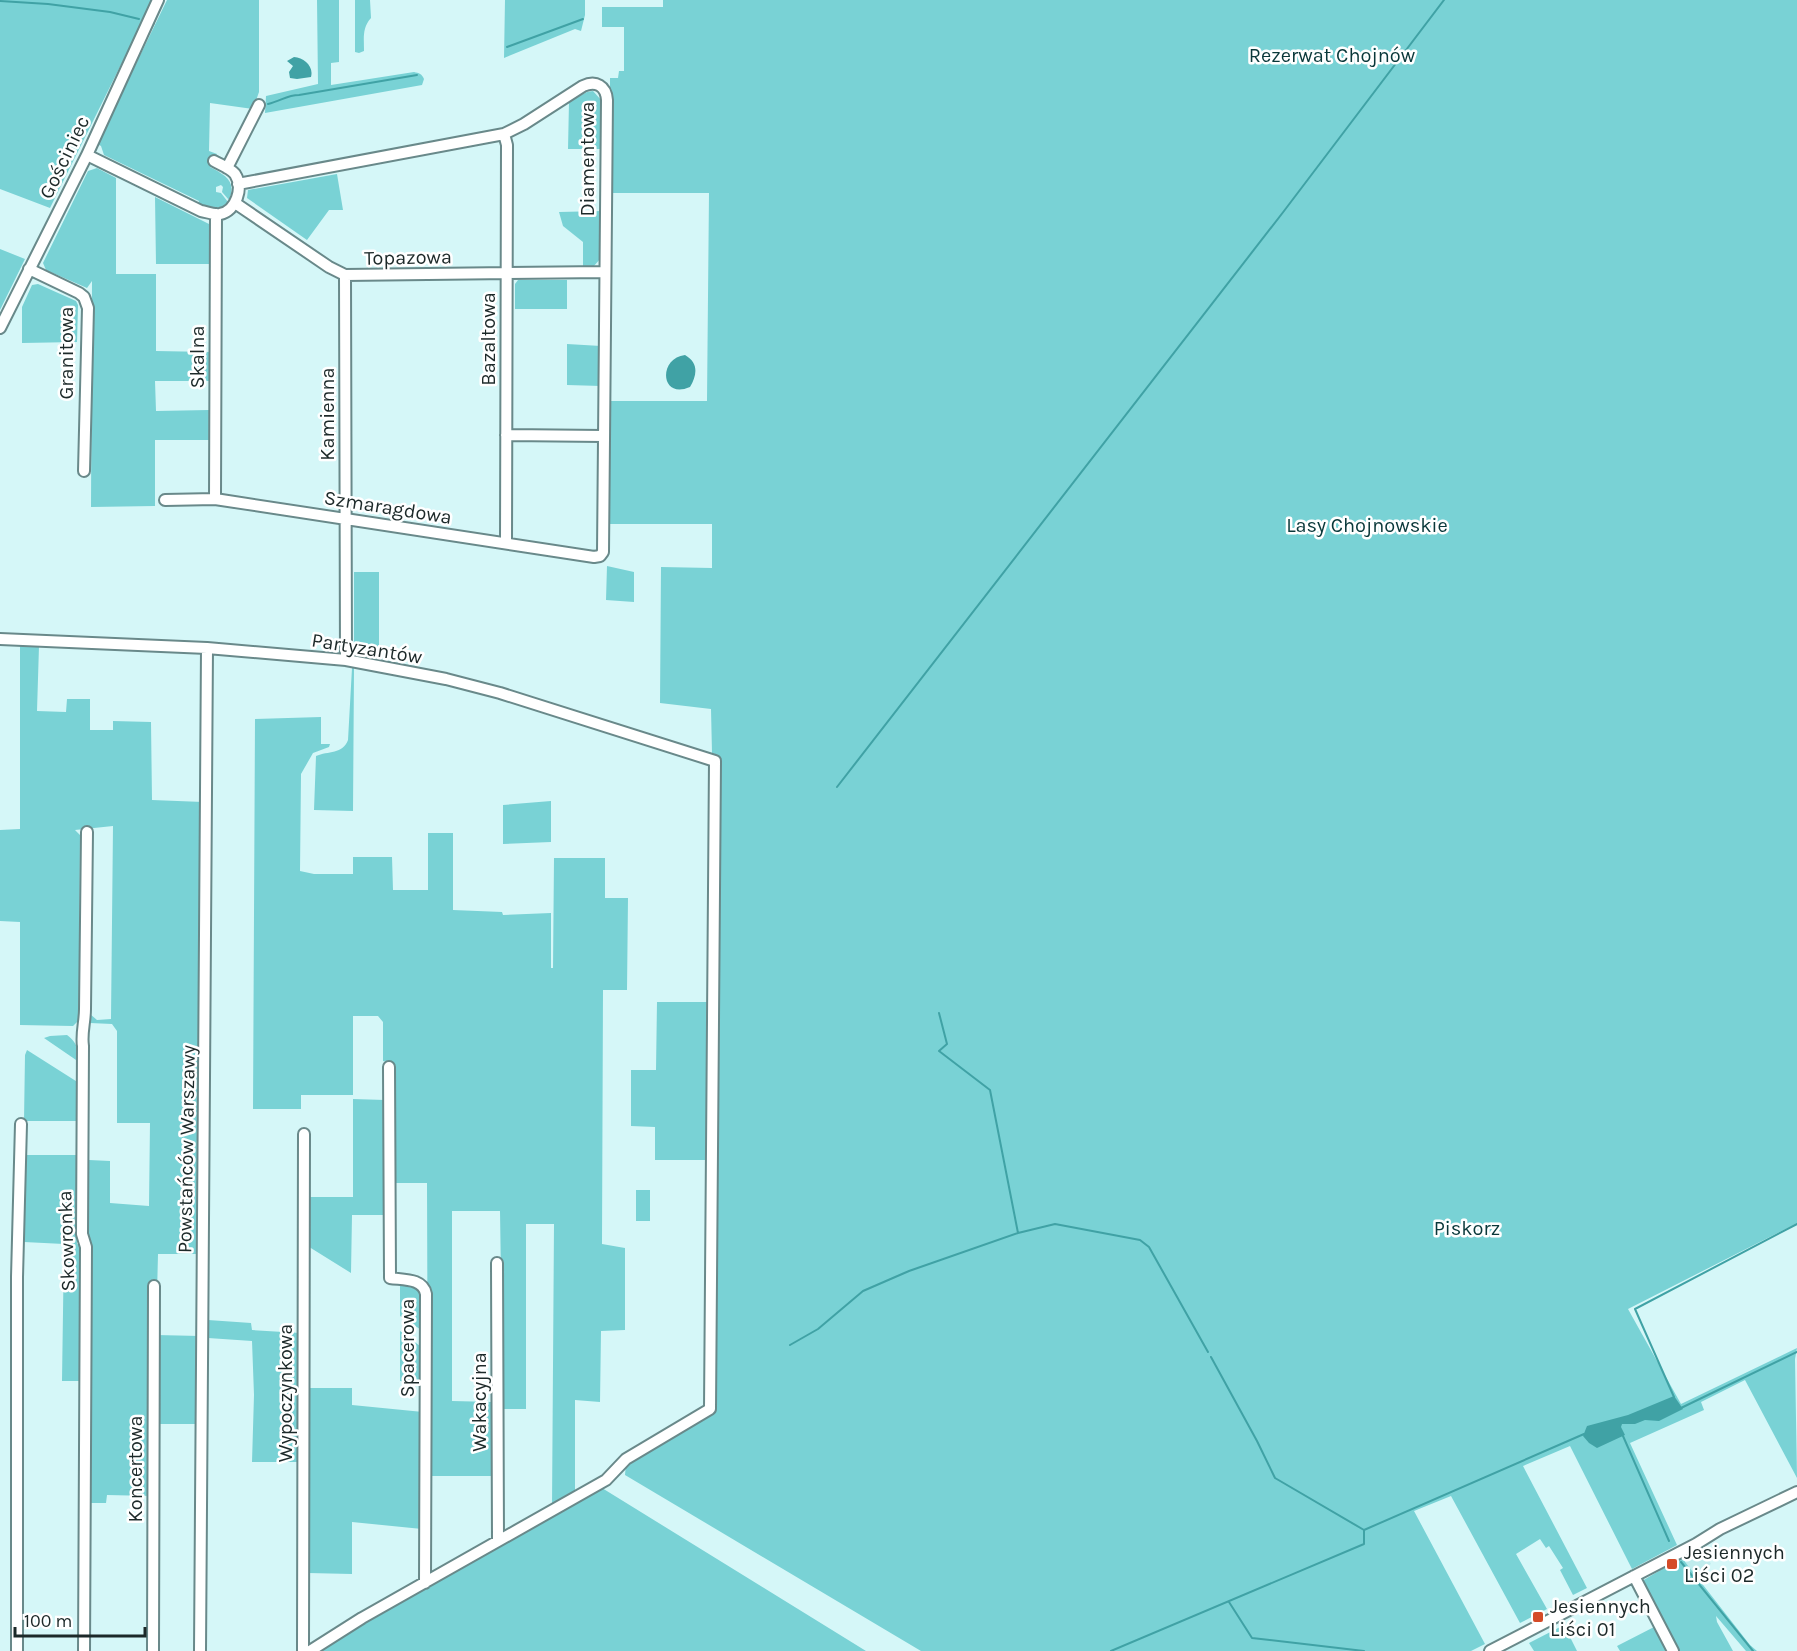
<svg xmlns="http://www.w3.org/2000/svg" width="1797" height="1651" viewBox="0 0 1797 1651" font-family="Karla,sans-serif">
  <rect width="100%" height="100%" fill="#d5f7f8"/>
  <path fill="#c0eced" d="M 1706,1554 L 1711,1564 L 1694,1573 L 1685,1562 Z"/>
  <path fill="#79d2d5" d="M 0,0 L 153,0 L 50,208 L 0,189 Z
    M 167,0 L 259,0 L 259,92 L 253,109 L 210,103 L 209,151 L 217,154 L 210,167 C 225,175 237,181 229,200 L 222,192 L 223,187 L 221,185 L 216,187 L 216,192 L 221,193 L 228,202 C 219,212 209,209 198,204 L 199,201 L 104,155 L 101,146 L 97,144 Z
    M 317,0 L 339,0 L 339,62 L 331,63 L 331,85 L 414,72 C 419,73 422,74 424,79 L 422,85 L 265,113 L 266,96 L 318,84 Z
    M 355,0 L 370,0 L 371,18 C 362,28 364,38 364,51 L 359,53 L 355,52 Z
    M 505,0 L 585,0 L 585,15 L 581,31 L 575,29 L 504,58 Z
    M 663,0 L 1797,0 L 1797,1223 L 1628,1309 L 1681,1404 L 1797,1348 L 1795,1359 L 1797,1478 L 1745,1380 L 1701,1402 L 1704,1410 L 1630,1443 L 1677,1545 L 1632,1569 L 1570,1446 L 1523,1466 L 1587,1588 L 1573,1595 L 1560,1570 L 1563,1568 L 1549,1546 L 1546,1548 L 1540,1539 L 1516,1554 L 1547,1609 L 1520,1623 L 1451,1496 L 1414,1511 L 1485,1644 L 1471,1651 L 921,1651 L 625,1475 L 626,1463 L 714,1410 L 718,755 L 712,753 L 711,709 L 660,703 L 661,567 L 712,568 L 712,524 L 607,524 L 608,401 L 707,401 L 709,193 L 610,193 L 610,78 L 618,78 L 619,71 L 624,71 L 624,27 L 602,27 L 602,7 L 663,7 Z
    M 593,91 L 602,101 L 603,149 L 568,149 L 569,102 L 587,92 Z
    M 97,168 L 116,178 L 116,274 L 156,274 L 156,351 L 209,352 L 209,381 L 155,381 L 156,411 L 209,410 L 209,440 L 155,440 L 155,506 L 91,507 L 92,281 L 87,288 L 46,270 L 43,263 L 88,171 Z
    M 337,174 L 343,210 L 329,210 L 307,240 L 247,198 L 248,190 Z
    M 155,197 L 209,224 L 209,264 L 156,264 Z
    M 602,211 L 601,258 L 593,267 L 583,267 L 583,242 L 563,226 L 559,212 Z
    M 0,249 L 25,259 L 0,310 Z
    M 518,280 L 567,280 L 567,309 L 515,309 L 515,284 Z
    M 38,284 L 76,301 L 78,305 L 77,342 L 22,343 L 22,307 L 32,285 Z
    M 567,344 L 601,346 L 601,386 L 567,385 Z
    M 607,566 L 634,572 L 634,602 L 606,600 Z
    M 354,572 L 379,572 L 379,662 L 360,658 L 354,650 Z
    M 20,646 L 39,646 L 37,711 L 66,712 L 67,699 L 90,699 L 90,730 L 113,730 L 113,721 L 151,722 L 152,800 L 203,802 L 200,1254 L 158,1254 L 152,1496 L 107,1495 L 106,1503 L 86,1503 L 89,1160 L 110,1161 L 110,1203 L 149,1206 L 150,1123 L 117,1123 L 117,1031 L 112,1024 L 90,1023 L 90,1014 L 97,1020 L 111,1019 L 113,826 L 75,830 L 80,835 L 79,1020 L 73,1026 L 20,1025 L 20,922 L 0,921 L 0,830 L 20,829 Z
    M 352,668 L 354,668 L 353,811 L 314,810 L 316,756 C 328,751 343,754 348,740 Z
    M 321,717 L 321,744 L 330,744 L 329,747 L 313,753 L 301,774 L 300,871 L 314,874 L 353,874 L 353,857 L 392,857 L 393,890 L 428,890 L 428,833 L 453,833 L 453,910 L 502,912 L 503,915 L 551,913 L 551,968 L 553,968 L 554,858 L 605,858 L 605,898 L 628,898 L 627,990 L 603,990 L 602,1244 L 625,1248 L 625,1330 L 601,1331 L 600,1402 L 575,1400 L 575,1492 L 552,1507 L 554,1224 L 526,1224 L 526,1409 L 503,1409 L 500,1211 L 452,1211 L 452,1401 L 493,1402 L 492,1476 L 428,1476 L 427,1183 L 393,1183 L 392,1063 L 383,1061 L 383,1022 L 378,1016 L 353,1016 L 353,1095 L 301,1095 L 301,1109 L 253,1109 L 255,719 Z
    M 551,801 L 551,842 L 503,844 L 503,805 Z
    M 657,1002 L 710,1002 L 709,1160 L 655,1160 L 655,1127 L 631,1126 L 631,1070 L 656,1070 Z
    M 67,1035 C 78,1043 78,1050 79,1062 L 44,1038 L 50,1036 Z
    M 27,1050 L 79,1083 L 78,1121 L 24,1121 L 25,1055 Z
    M 353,1099 L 385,1100 L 385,1215 L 352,1215 L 351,1273 L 306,1245 L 307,1197 L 353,1197 Z
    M 24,1155 L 79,1155 L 77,1244 L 82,1245 L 83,1381 L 62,1381 L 64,1244 L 24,1242 Z
    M 636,1190 L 650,1190 L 650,1221 L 636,1221 Z
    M 400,1283 L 417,1285 L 423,1292 L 423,1331 L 400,1316 Z
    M 208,1320 L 251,1323 L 252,1330 L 300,1333 L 300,1462 L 252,1462 L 254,1395 L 252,1341 L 208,1338 Z
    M 400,1331 L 424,1349 L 423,1383 L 400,1381 Z
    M 156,1335 L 200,1336 L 200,1424 L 157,1424 Z
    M 308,1388 L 352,1388 L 352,1405 L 423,1412 L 422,1529 L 352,1522 L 352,1574 L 308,1573 Z
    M 602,1488 L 866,1651 L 318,1651 L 427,1587 Z
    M 1682,1558 L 1750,1645 L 1757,1651 L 1746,1651 L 1716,1616 L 1717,1622 L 1733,1651 L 1676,1651 L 1642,1581 L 1669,1565 L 1670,1566 L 1675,1564 L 1674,1562 Z
    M 1564,1625 L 1577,1651 L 1534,1651 L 1529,1643 Z
    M 1656,1626 L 1668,1651 L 1620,1651 L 1617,1646 Z"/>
  <path fill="#40a2a5" d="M 294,57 C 304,58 314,66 311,77 L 297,79 L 290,78 L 289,72 L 293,66 L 287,61 Z
    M 685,355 C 699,363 697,375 690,387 C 660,400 658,358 685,355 Z
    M 1674,1396 L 1683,1409 L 1659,1421 L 1645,1420 L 1635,1424 L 1622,1424 L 1621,1427 L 1625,1435 L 1597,1448 L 1589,1443 L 1583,1436 L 1587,1426 L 1628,1415 Z"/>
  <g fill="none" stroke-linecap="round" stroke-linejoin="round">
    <path stroke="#40a2a5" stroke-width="2" d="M 0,1 L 48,4 L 110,12 L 139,19
      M 148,34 L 154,23
      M 507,47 L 583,19
      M 268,104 C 281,101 287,95 299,95 L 417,75
      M 837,787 L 1284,211 L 1444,0
      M 939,1013 L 947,1044 L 939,1051 L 990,1090 L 1018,1233
      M 790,1345 L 818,1329 L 863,1291 L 909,1271 L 1018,1233 L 1055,1224 L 1140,1240 L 1149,1247 L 1208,1352
      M 1211,1357 L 1257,1441 L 1275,1478 L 1364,1530
      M 1674,1397 L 1635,1309 L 1797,1224
      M 1681,1408 L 1797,1352
      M 1623,1436 L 1669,1541
      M 1681,1562 L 1753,1651
      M 1229,1602 L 1252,1638 L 1364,1651
      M 1111,1651 L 1364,1544 L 1364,1530 L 1584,1434"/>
    <g stroke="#69898a" stroke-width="14">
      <path id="minor" d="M 504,134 L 507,145 L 506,543
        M 87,155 L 201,211 C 207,212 213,215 220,214 C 236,211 244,188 235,174 C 230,168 221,165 214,161
        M 227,168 L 259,105
        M 235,203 L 329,267 L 345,275 L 604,272
        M 29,269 L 79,293 L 84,297 L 88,308 L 84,471
        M 345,275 L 346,660
        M 0,328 L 87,155 L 158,0
        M 506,435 L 603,436
        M 215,499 L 216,214
        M 165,500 L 215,499 L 594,557 L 600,556 L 603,552 L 607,100 C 606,86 596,80 583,86 L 524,124 L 504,134 L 238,184
        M 0,639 L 207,648 L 346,660 L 446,679 L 500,693 L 715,761 L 710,1409 L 626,1459 L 606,1480 L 362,1618 L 310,1651
        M 389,1067 L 390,1278 C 403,1280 423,1278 426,1294 L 425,1583
        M 497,1263 L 498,1541
        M 1634,1576 L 1673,1651
        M 17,1651 L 17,1277 L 21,1124
        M 84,1651 L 86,1247 L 82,1234 L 83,1046 C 81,1034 85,1022 85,1009 L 87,832
        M 153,1651 L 154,1286
        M 200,1651 L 207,648
        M 303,1651 L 304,1134
        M 1490,1651 L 1696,1544 L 1720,1529 L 1797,1492"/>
    </g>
    <use href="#minor" stroke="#fff" stroke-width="10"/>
  </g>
  <g fill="#d54b28" stroke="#fff" stroke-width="2">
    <rect x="1666" y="1558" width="12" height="12" rx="3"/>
    <rect x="1532" y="1611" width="12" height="12" rx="3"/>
  </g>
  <g text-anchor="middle" stroke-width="5" stroke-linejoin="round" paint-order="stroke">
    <g font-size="20" fill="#09383a" stroke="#fff">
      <text x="1332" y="62">Rezerwat Chojnów</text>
      <text x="1367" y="532">Lasy Chojnowskie</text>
      <text x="1467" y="1235">Piskorz</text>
    </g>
    <g font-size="20" fill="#1c2929" stroke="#fff">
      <text transform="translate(64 157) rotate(-64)" y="7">Gościniec</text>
      <text transform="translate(587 159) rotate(-90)" y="7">Diamentowa</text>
      <text transform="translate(408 257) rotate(-1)" y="7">Topazowa</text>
      <text transform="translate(488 339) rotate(-90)" y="7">Bazaltowa</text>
      <text transform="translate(66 353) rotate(-90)" y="7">Granitowa</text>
      <text transform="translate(197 357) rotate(-90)" y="7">Skalna</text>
      <text transform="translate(327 414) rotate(-90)" y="7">Kamienna</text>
      <text transform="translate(388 507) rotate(9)" y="7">Szmaragdowa</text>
      <text transform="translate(367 648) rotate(9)" y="7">Partyzantów</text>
      <text transform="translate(186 1149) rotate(-89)" y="7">Powstańców Warszawy</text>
      <text transform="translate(66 1241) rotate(-92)" y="7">Skowronka</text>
      <text transform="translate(407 1348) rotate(-90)" y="7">Spacerowa</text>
      <text transform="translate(285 1393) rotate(-90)" y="7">Wypoczynkowa</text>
      <text transform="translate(479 1402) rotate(-90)" y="7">Wakacyjna</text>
      <text transform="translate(135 1469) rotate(-90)" y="7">Koncertowa</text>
    </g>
    <g font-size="20" fill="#1c2929" stroke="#fff" text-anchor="start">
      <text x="1684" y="1559">Jesiennych<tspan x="1684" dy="23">Liści 02</tspan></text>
      <text x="1550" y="1613">Jesiennych<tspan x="1550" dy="23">Liści 01</tspan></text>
    </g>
  </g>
  <path d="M15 1627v9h130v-9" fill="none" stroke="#1c2929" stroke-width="3"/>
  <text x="24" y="1627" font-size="18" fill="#1c2929" stroke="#ffffff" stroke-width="4.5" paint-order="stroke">100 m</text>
</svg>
